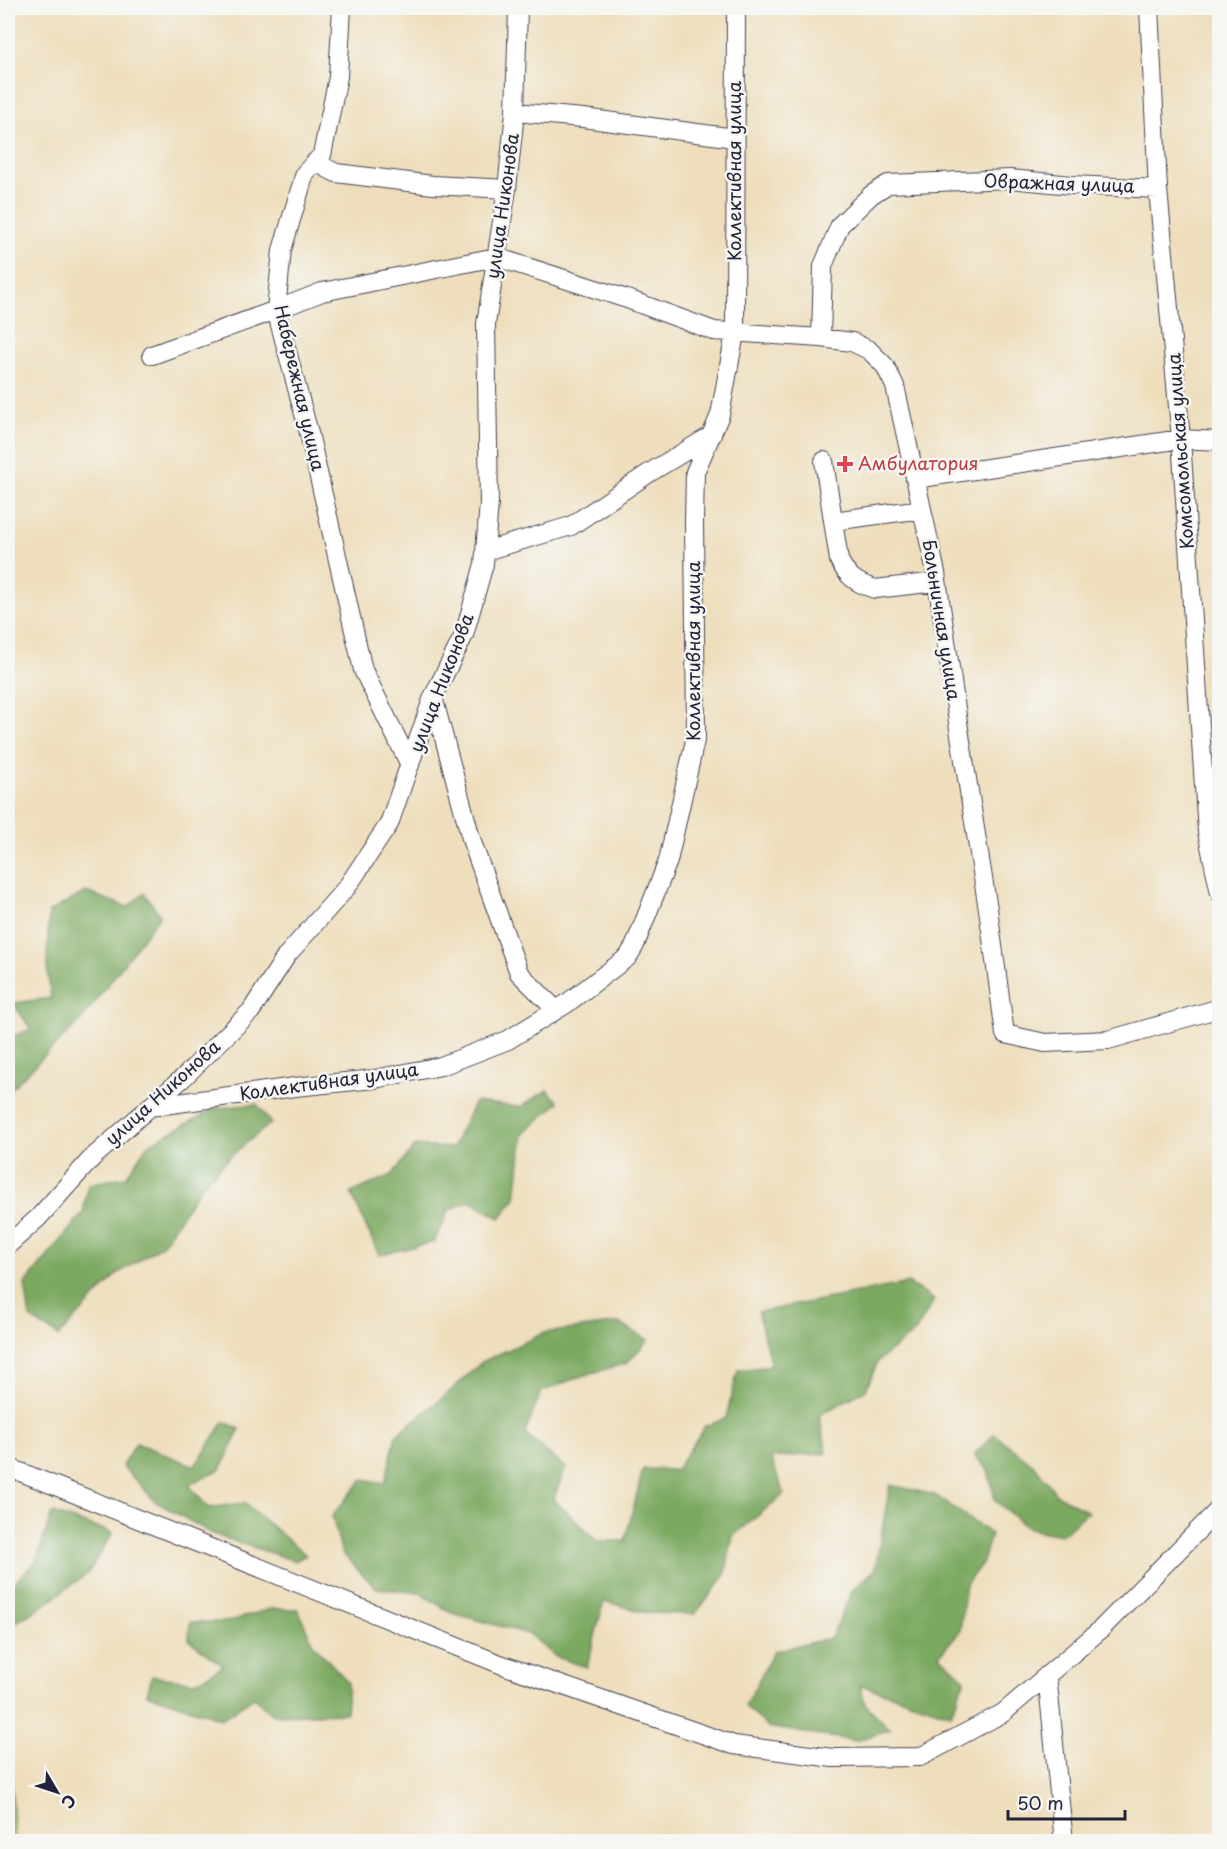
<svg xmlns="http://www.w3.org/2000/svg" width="1227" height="1849" viewBox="0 0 1227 1849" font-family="'Playpen Sans',sans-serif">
  <rect width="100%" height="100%" fill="#f6f6f2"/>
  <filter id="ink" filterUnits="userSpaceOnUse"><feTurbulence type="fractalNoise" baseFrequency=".0167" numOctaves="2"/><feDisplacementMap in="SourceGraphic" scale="12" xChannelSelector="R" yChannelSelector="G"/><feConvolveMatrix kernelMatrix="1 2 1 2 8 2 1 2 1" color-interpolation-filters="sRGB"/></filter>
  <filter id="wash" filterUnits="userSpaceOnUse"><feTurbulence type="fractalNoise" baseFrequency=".008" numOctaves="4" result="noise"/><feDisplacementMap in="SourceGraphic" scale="24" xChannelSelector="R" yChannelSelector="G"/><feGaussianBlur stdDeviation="1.35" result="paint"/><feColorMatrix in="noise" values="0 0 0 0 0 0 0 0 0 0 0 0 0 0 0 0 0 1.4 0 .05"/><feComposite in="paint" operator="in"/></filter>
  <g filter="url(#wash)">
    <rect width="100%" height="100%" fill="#eedebc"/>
    <path fill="#9bc36e" stroke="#5e7254" stroke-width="1.5" d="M 8,1734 L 15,1841 L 8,1841 Z"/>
    <path fill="#7ca961" stroke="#4f664e" stroke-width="1.5" d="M 86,892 L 128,907 L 144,893 L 160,915 L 83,1018 L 8,1092 L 8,1038 L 31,1029 L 13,1003 L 51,998 L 47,966 L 49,912 Z
      M 547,1090 L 559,1102 L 523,1134 L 516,1198 L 500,1218 L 469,1201 L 449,1210 L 434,1242 L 379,1255 L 351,1193 L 392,1175 L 415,1146 L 452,1148 L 475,1102 L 521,1107 Z
      M 257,1104 L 271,1123 L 234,1153 L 202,1185 L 162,1245 L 117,1274 L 59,1336 L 30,1318 L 25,1284 L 83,1213 L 88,1184 L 126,1177 L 147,1145 L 216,1108 Z
      M 908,1283 L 934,1300 L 916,1331 L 878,1361 L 866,1390 L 819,1415 L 827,1453 L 771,1458 L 784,1494 L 733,1536 L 725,1576 L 695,1614 L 647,1613 L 604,1601 L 587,1667 L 556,1657 L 529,1634 L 452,1613 L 420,1593 L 376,1588 L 342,1553 L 332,1516 L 363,1479 L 385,1483 L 396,1435 L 446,1395 L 482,1362 L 544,1333 L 619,1323 L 648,1340 L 627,1363 L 581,1376 L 541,1392 L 525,1434 L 566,1468 L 553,1499 L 597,1541 L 625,1541 L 643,1469 L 676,1470 L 705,1426 L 726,1418 L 738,1370 L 771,1366 L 758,1312 Z
      M 224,1422 L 240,1429 L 221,1469 L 189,1485 L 208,1508 L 244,1503 L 306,1555 L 295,1561 L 213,1534 L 156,1502 L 122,1466 L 136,1443 L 195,1466 Z
      M 994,1434 L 1035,1466 L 1056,1494 L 1088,1512 L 1061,1535 L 1028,1529 L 995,1500 L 988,1470 L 974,1455 Z
      M 890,1485 L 935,1495 L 991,1534 L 983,1562 L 966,1584 L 960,1631 L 939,1655 L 965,1679 L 951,1714 L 860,1685 L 865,1704 L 890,1729 L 856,1741 L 768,1727 L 745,1706 L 774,1651 L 831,1638 L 853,1589 L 875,1570 Z
      M 52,1513 L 113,1533 L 88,1573 L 41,1607 L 8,1627 L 8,1589 L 36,1561 Z
      M 270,1609 L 298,1609 L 313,1644 L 348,1682 L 346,1713 L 272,1715 L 254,1697 L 222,1719 L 147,1694 L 152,1676 L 196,1682 L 223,1666 L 189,1640 L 190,1622 L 227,1622 Z"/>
  </g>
  <g filter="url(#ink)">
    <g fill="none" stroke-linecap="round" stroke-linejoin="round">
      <g stroke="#413e4e" stroke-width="20">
        <path id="minor" d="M 342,8 L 338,77 L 322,155 L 305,173 L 282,250 L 276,310 L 309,433 L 363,670 L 410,765
          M 1149,8 L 1158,189 L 1181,439 L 1207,832 L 1220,893
          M 515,112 L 583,118 L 735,138
          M 315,162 L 336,173 L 433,185 L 507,189
          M 821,338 L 823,266 L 840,225 L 871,195 L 888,184 L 1010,179 L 1072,185 L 1158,189
          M 152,355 L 276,310 L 322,292 L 496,257 L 630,300 L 714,331 L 821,338 L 852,342 L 869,350 L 885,366 L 895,386 L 936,573 L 959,729 L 988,909 L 1005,1034 L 1045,1043 L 1108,1040 L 1220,1008
          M 824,461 L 839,560 C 847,577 858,584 875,589 L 937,582
          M 915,479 L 1181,439 L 1220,441
          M 833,521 L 922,509
          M 485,551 L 571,526 L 649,473 L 712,435
          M 433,697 L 472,842 L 519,973 L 556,1010
          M 149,1107 L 295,1087 L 375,1079 L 441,1066 L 508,1040 L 566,1004 L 628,957 L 635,945 L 668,861 L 696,736 L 694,521 L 695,472 L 720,415 L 735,333 L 736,8
          M 8,1245 L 38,1218 L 92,1158 L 184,1077 L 251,1011 L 287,955 L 347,887 L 389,824 L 433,697 L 464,635 L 484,564 L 489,503 L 486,324 L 507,189 L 515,112 L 518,8
          M 8,1467 L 500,1664 L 734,1745 L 833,1758 L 920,1757 L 1003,1713 L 1099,1631 L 1220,1508
          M 1047,1675 L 1064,1842"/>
      </g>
      <use href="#minor" stroke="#fff" stroke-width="18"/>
    </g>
  </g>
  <path fill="#e0444e" stroke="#f6f6f2" stroke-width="2" d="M842 455h6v6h6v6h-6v6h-6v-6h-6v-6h6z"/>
  <g text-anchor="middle" stroke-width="5" stroke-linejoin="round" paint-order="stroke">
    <g font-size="18" fill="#22223b" stroke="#f6f6f2">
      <text transform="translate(735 171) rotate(-90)" y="6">Коллективная улица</text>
      <text transform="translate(1059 184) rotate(2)" y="6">Овражная улица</text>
      <text transform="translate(503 206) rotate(-82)" y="6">улица Никонова</text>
      <text transform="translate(299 388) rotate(77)" y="6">Набережная улица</text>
      <text transform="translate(1181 451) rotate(-94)" y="6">Комсомольская улица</text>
      <text transform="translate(941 620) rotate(81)" y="6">Больничная улица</text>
      <text transform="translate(694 651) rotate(-90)" y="6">Коллективная улица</text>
      <text transform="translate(442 683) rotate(-69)" y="6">улица Никонова</text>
      <text transform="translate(329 1082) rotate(-8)" y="6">Коллективная улица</text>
      <text transform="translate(163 1093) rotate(-42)" y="6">улица Никонова</text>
    </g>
    <g font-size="18" fill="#be3a42" stroke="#f6f6f2" text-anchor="start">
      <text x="858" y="470">Амбулатория</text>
    </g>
  </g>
  <rect width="1227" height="1849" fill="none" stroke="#f6f6f2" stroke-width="30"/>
  <g transform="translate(57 1792) rotate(129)" stroke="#f6f6f2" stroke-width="4.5" paint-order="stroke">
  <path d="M0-4.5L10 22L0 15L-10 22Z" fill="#22223b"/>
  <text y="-9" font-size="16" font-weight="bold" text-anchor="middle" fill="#22223b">С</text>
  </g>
  <path d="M1008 1810v9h117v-9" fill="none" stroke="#22223b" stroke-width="3"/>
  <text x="1017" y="1810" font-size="18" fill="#22223b" stroke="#f6f6f2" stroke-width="4.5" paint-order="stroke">50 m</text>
</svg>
